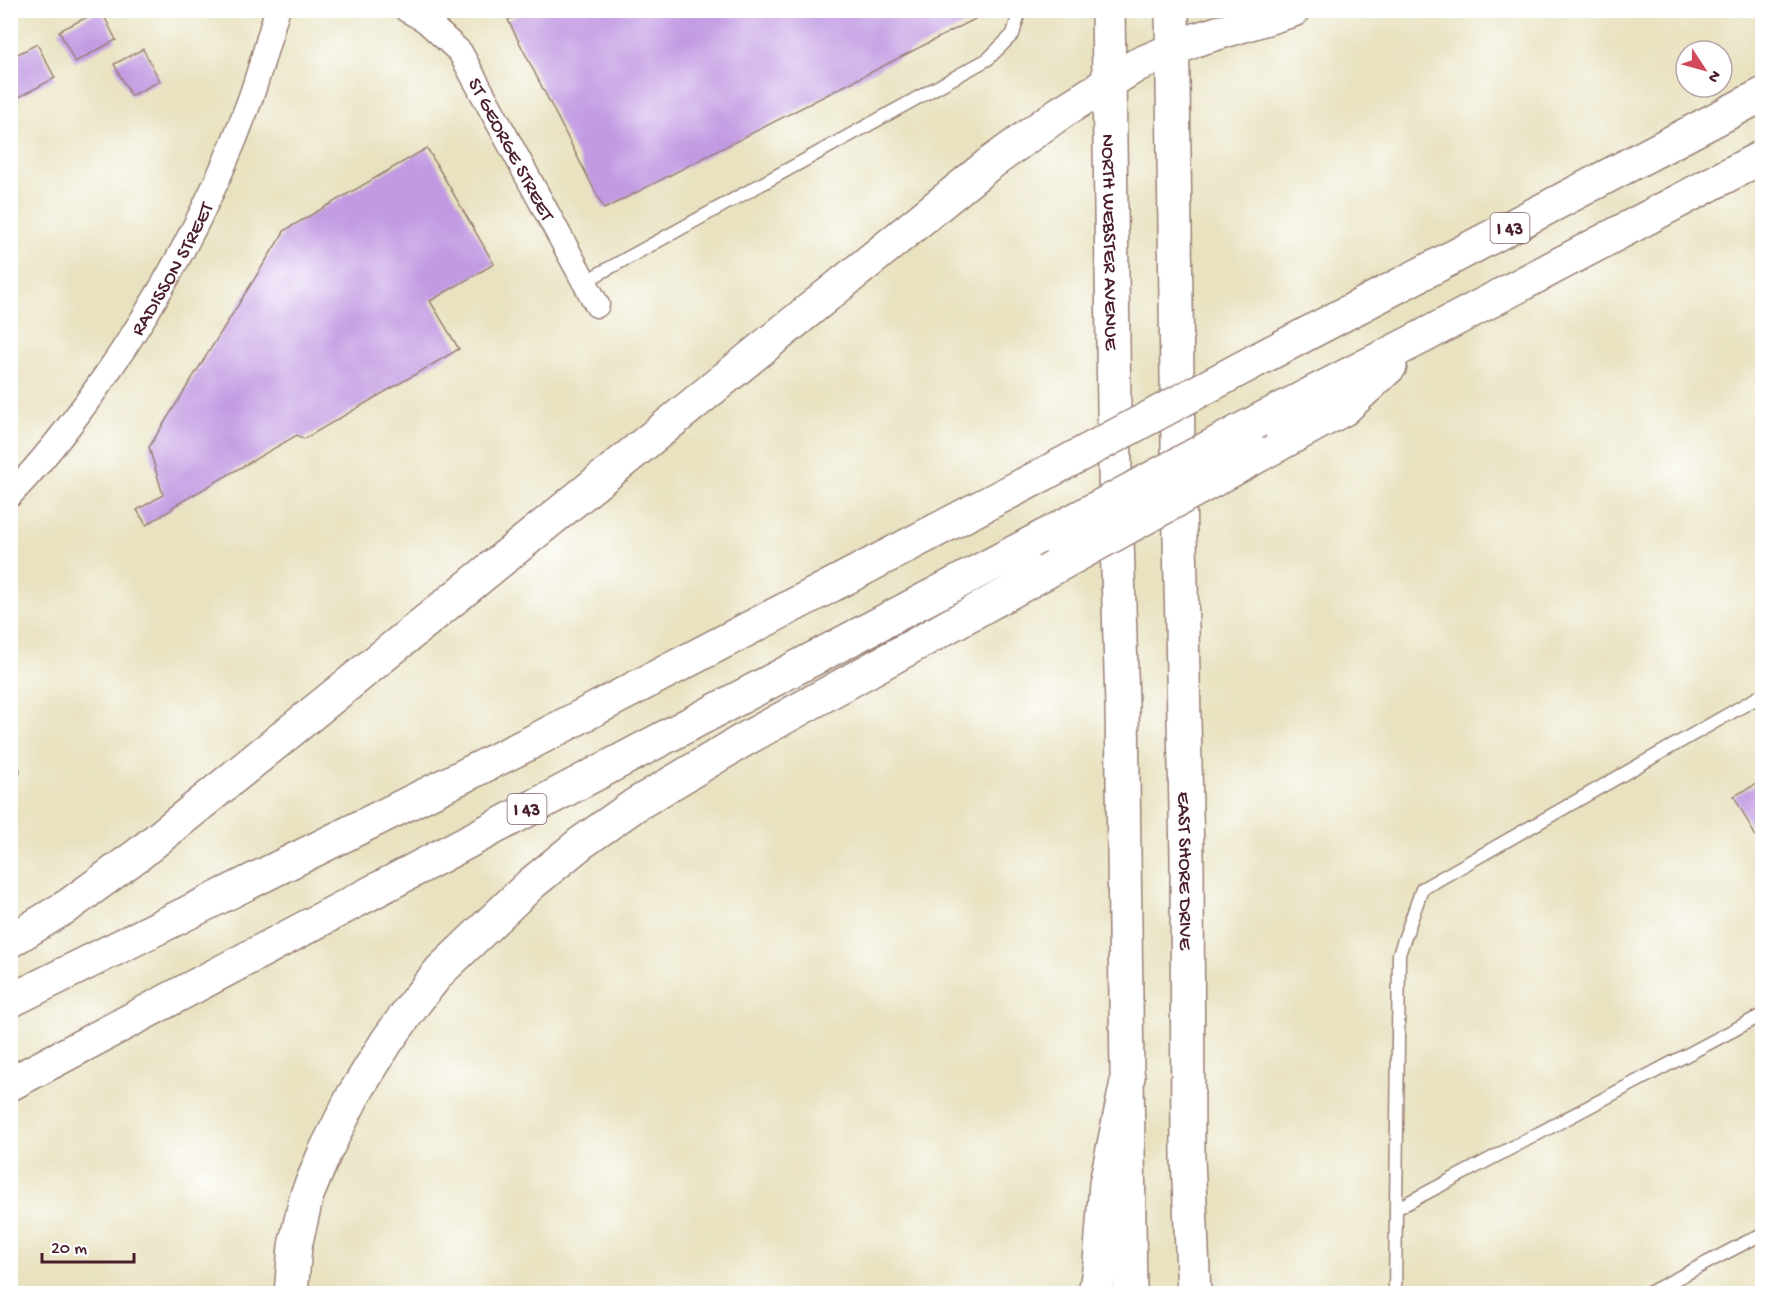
<svg xmlns="http://www.w3.org/2000/svg" width="1773" height="1304" viewBox="0 0 1773 1304" font-family="'Gochi Hand',sans-serif">
  <rect width="100%" height="100%" fill="#fff"/>
  <filter id="ink" filterUnits="userSpaceOnUse"><feTurbulence type="fractalNoise" baseFrequency=".0167" numOctaves="2"/><feDisplacementMap in="SourceGraphic" scale="12" xChannelSelector="R" yChannelSelector="G"/><feConvolveMatrix kernelMatrix="1 2 1 2 8 2 1 2 1" color-interpolation-filters="sRGB"/></filter>
  <filter id="wash" filterUnits="userSpaceOnUse"><feTurbulence type="fractalNoise" baseFrequency=".008" numOctaves="4" result="noise"/><feDisplacementMap in="SourceGraphic" scale="24" xChannelSelector="R" yChannelSelector="G"/><feGaussianBlur stdDeviation="1.35" result="paint"/><feColorMatrix in="noise" values="0 0 0 0 0 0 0 0 0 0 0 0 0 0 0 0 0 1.4 0 .05"/><feComposite in="paint" operator="in"/></filter>
  <g filter="url(#wash)">
    <rect width="100%" height="100%" fill="#e8e2c0"/>
    <g id="blocks">
      <path fill="#c19ae2" d="M 101,10 L 116,40 L 75,62 L 59,31 Z
        M 527,10 L 970,10 L 975,19 L 604,209 L 508,20 Z
        M 37,44 L 55,78 L 19,97 L 10,80 L 10,58 Z
        M 143,49 L 160,81 L 131,96 L 114,64 Z
        M 427,148 L 494,264 L 430,301 L 459,349 L 304,439 L 297,435 L 174,506 L 171,510 L 146,525 L 137,510 L 163,495 L 149,447 L 285,230 Z
        M 1762,781 L 1762,848 L 1734,796 Z"/>
    </g>
  </g>
  <g filter="url(#ink)">
    <use href="#blocks" fill-opacity="0" stroke="#998076" stroke-width="1.5"/>
    <g fill="none" stroke-linecap="round" stroke-linejoin="round">
      <g stroke="#998076" stroke-width="15">
        <path id="service" d="M 584,282 L 988,59 L 1013,34 L 1020,10
          M 10,767 L 13,771 L 10,777
          M 1396,1209 L 1762,1015
          M 1395,1294 L 1399,954 L 1422,889 L 1762,695
          M 1647,1294 L 1762,1234"/>
      </g>
      <g stroke="#998076" stroke-width="27">
        <g id="minor">
          <path id="s1" d="M 407,10 L 425,20 L 460,52 L 597,305"/>
          <path id="s2" d="M 10,495 C 44,460 74,421 101,382 C 163,294 212,203 249,102 C 260,72 268,41 277,10"/>
        </g>
      </g>
      <g stroke="#998076" stroke-width="36">
        <g id="secondary">
          <path id="s3" d="M 1108,10 L 1115,473 L 1122,705 L 1130,1294"/>
          <path id="s4" d="M 1172,10 L 1178,447 L 1187,856 L 1188,1159 L 1194,1294"/>
        </g>
      </g>
      <g stroke="#998076" stroke-width="36">
        <path id="motorway" d="M 1257,360 L 1762,95
          M 1258,421 L 1422,337 L 1762,157
          M 1261,454 L 1344,409 L 1390,366
          M 10,941 L 69,905 L 139,854 L 988,165 L 1060,113 L 1137,65 L 1198,39 L 1293,10
          M 10,1001 L 534,741 L 1044,474
          M 10,1084 L 1045,536
          M 291,1294 L 295,1246 L 307,1195 L 325,1152 L 353,1096 L 387,1041 L 416,1001 L 440,971 L 531,884 L 581,843 L 635,805 L 742,741 L 1046,572
          M 1095,1294 L 1100,1263 L 1106,1183 L 1128,1077"/>
      </g>
      <use href="#service" stroke="#fff" stroke-width="12"/>
      <use href="#minor" stroke="#fff" stroke-width="24"/>
      <use href="#secondary" stroke="#fff" stroke-width="33"/>
      <use href="#motorway" stroke="#fff" stroke-width="33"/>
      <g stroke="#998076" stroke-width="36" stroke-linecap="butt">
        <path id="motorway-bridge" d="M 1044,474 L 1257,360
          M 1045,536 L 1258,421
          M 1046,572 L 1261,454"/>
      </g>
      <use href="#motorway-bridge" stroke="#fff" stroke-width="33"/>
    </g>
  </g>
  <g text-anchor="middle" stroke-width="4.5" stroke-linejoin="round" paint-order="stroke">
    <g fill="#fff" stroke="#80626b" stroke-width="1.5">
      <rect x="1490.5" y="213" width="39" height="30" rx="4.5"/>
      <rect x="507.5" y="794" width="39" height="30" rx="4.5"/>
    </g>
    <g font-size="18" font-weight="bold" fill="#4a1f2b">
      <text x="1510" y="234">I 43</text>
      <text x="527" y="815">I 43</text>
    </g>
    <g font-size="20" fill="#4a1f2b" stroke="#fff">
      <text dy="7" stroke="none"><textPath href="#s1" startOffset="178">ST GEORGE STREET</textPath></text>
      <text dy="7" stroke="none"><textPath href="#s3" startOffset="232">NORTH WEBSTER AVENUE</textPath></text>
      <text dy="7" stroke="none"><textPath href="#s2" startOffset="279">RADISSON STREET</textPath></text>
      <text dy="7" stroke="none"><textPath href="#s4" startOffset="861">EAST SHORE DRIVE</textPath></text>
    </g>
  </g>
  <rect width="1773" height="1304" fill="none" stroke="#fff" stroke-width="36"/>
  <g transform="translate(1704 69) rotate(126)"><circle r="28" fill="#ffffff" stroke="#b7a5aa" stroke-width="1.5"/>
  <path d="M0-4.5L10 22L0 15L-10 22Z" fill="#d1495b"/>
  <text y="-9" font-size="16" font-weight="bold" text-anchor="middle" fill="#4a1f2b">N</text>
  </g>
  <path d="M42 1253v9h92v-9" fill="none" stroke="#4a1f2b" stroke-width="3"/>
  <text x="51" y="1253" font-size="18" fill="#4a1f2b" stroke="#ffffff" stroke-width="4.5" paint-order="stroke">20 m</text>
</svg>
